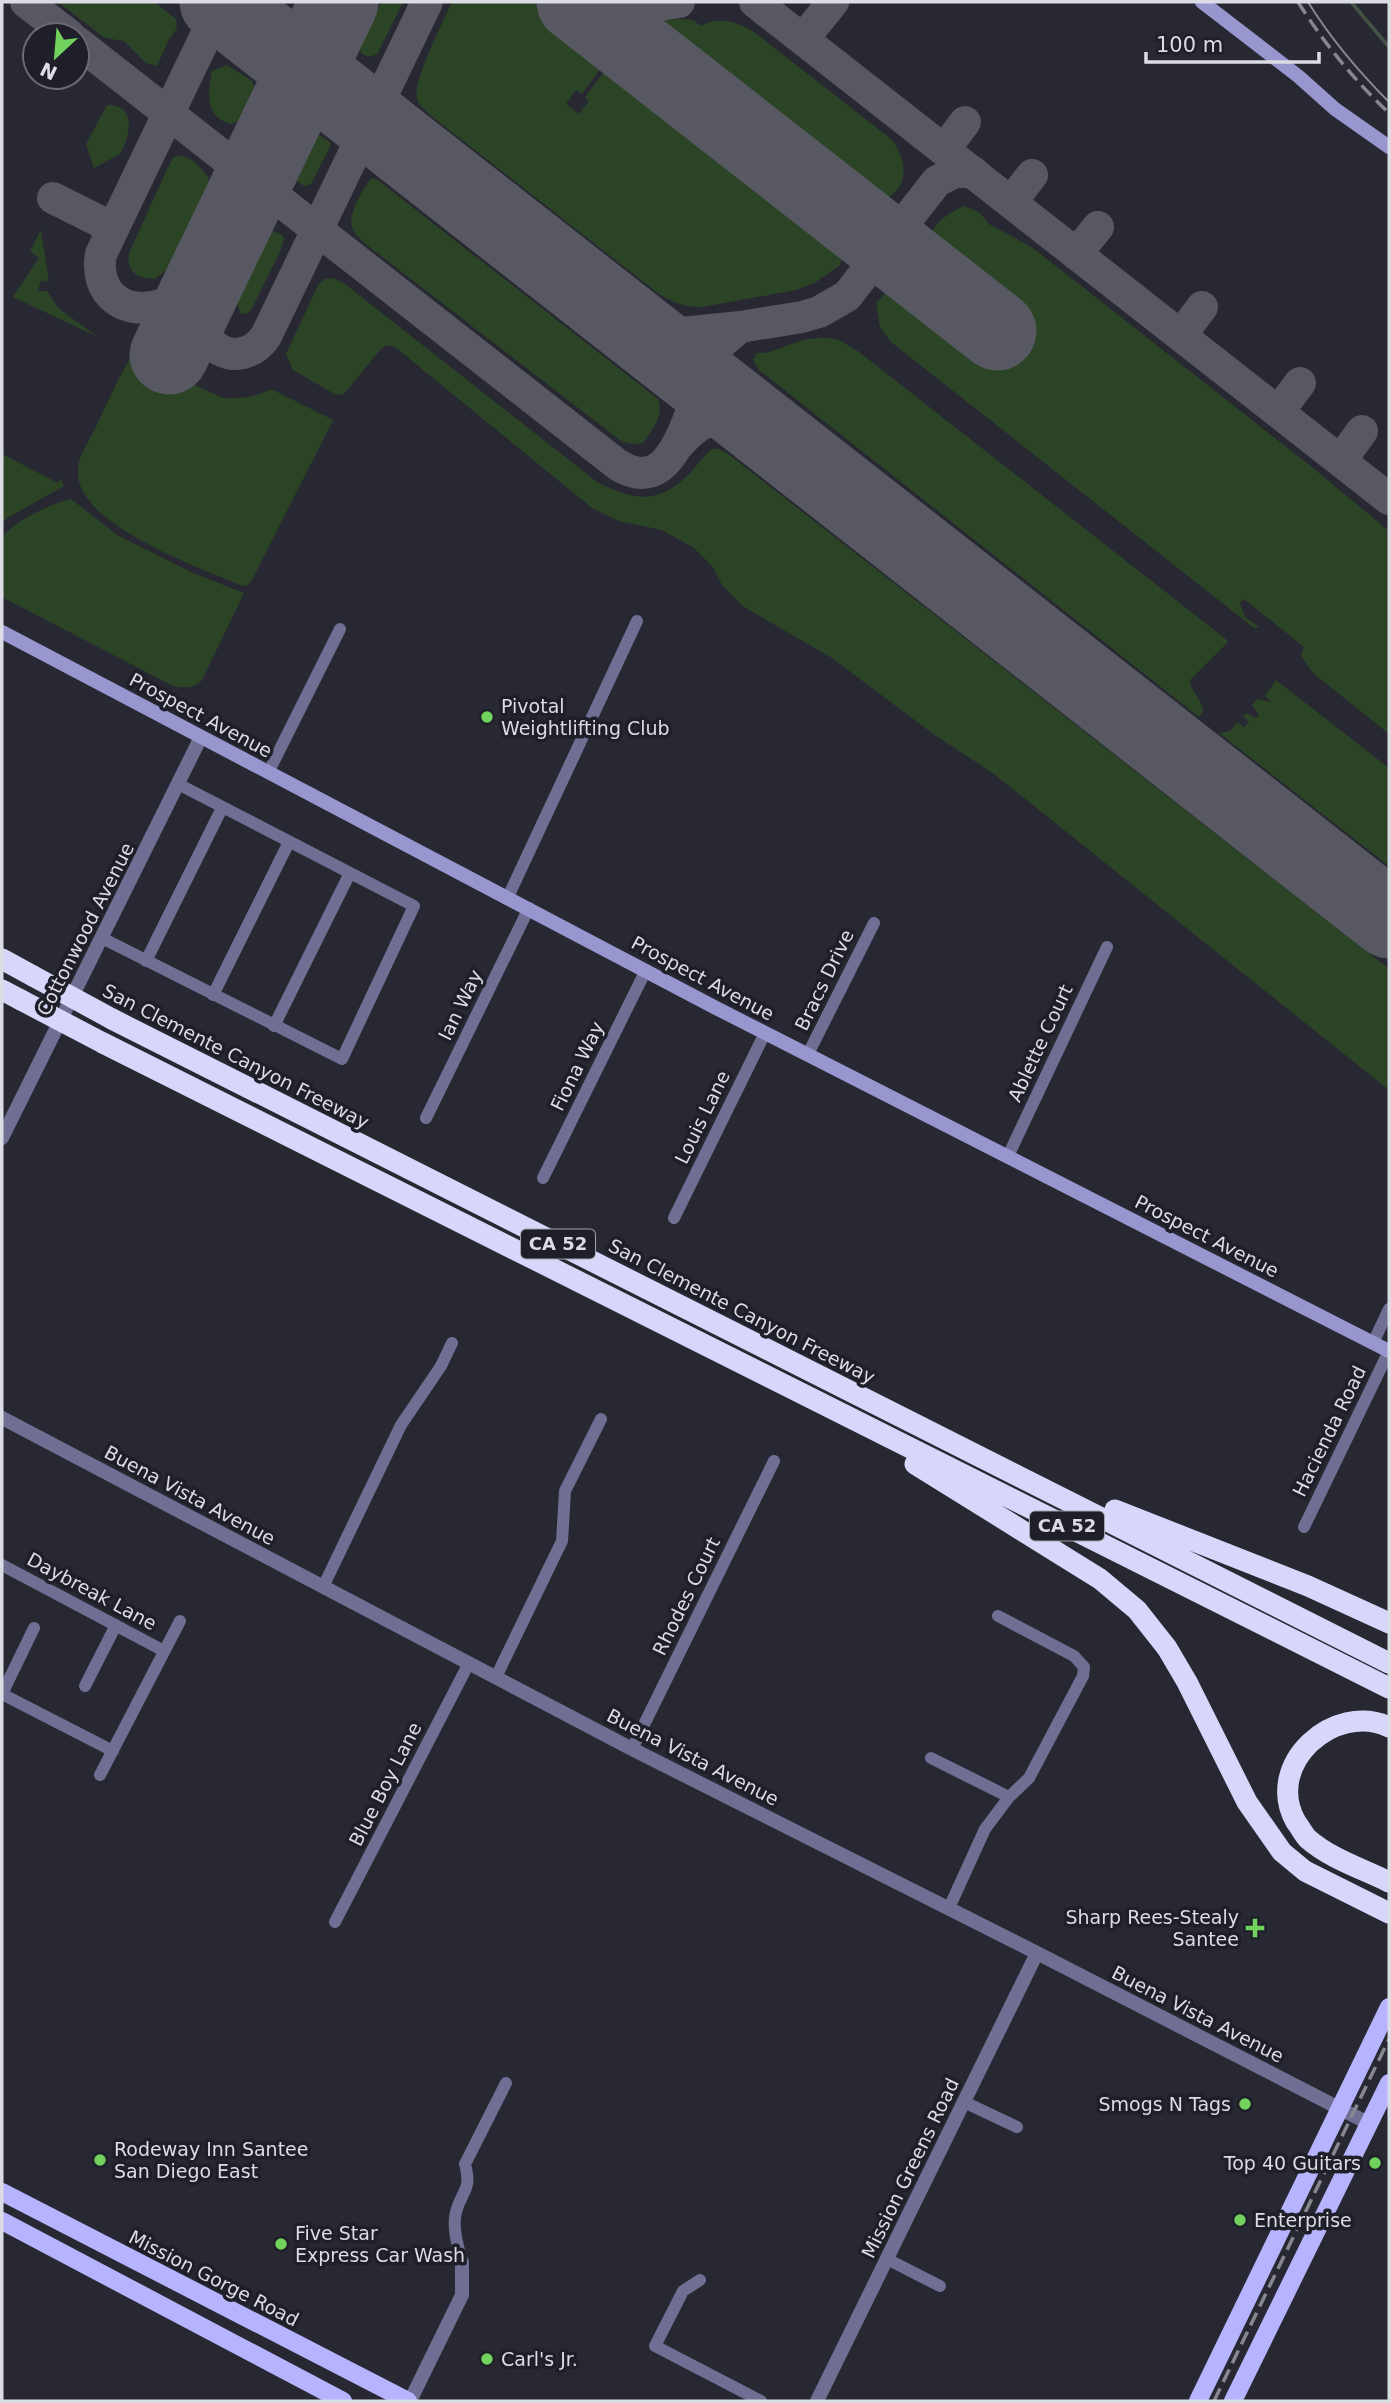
<svg xmlns="http://www.w3.org/2000/svg" width="1391" height="2403" viewBox="0 0 1391 2403" font-family="'DejaVu Sans',sans-serif">
  <rect width="100%" height="100%" fill="#282833"/>
  <path fill="#2b4426" d="M 58,2 L 154,2 L 176,19 L 177,28 L 168,41 L 157,66 L 146,63 L 124,41 L 105,38 Z
    M 381,2 L 403,2 L 378,53 C 372,57 368,58 361,53 L 360,46 Z
    M 452,2 L 536,2 L 608,58 L 582,94 L 576,90 L 566,104 L 579,114 L 589,101 L 585,97 L 612,61 L 837,238 L 843,254 L 840,265 L 816,282 L 796,290 L 702,307 C 685,307 674,303 659,294 L 435,119 C 429,113 419,107 417,99 C 412,82 444,20 452,2 Z
    M 679,19 L 693,20 L 701,26 C 719,16 737,22 754,32 L 891,139 C 903,153 910,177 895,192 C 891,196 886,199 880,198 C 873,197 865,191 859,188 L 688,56 L 652,24 L 662,20 Z
    M 227,65 L 251,80 L 256,89 C 250,102 246,120 231,124 C 204,117 208,93 212,71 Z
    M 107,105 C 138,105 130,136 120,154 L 94,168 L 86,144 Z
    M 315,132 L 331,143 L 330,147 L 311,184 L 304,186 L 296,180 L 297,173 Z
    M 180,156 C 192,157 203,169 209,179 L 207,194 L 176,256 L 169,268 L 155,279 C 137,279 126,271 129,253 L 170,163 L 174,157 Z
    M 372,178 L 379,181 L 658,399 C 664,415 653,429 643,443 L 633,444 L 621,441 L 363,242 C 359,237 354,233 352,227 C 348,213 363,188 372,178 Z
    M 965,206 L 980,213 L 989,224 L 1033,248 L 1313,468 L 1389,531 L 1389,734 L 1313,673 L 1301,656 L 1304,647 L 1244,599 L 1240,603 L 1245,617 L 1259,627 L 1254,628 L 891,342 L 880,327 L 876,303 L 893,285 L 905,290 L 985,354 L 991,354 L 1015,322 L 1010,312 L 931,247 L 928,240 C 934,223 948,212 965,206 Z
    M 41,230 L 49,282 L 41,280 L 38,291 L 47,291 L 58,308 L 98,337 L 13,297 L 39,258 L 30,251 Z
    M 273,231 L 281,234 L 284,238 L 280,252 L 251,310 L 247,314 L 240,313 L 237,302 L 267,237 Z
    M 333,278 L 345,284 L 597,482 C 634,500 657,506 689,474 C 697,466 703,456 712,449 L 718,449 L 727,453 L 1389,969 L 1389,1090 L 994,774 L 932,733 L 832,658 L 744,607 L 722,585 L 713,567 L 694,548 L 662,530 L 619,521 L 592,508 L 395,347 L 386,345 L 379,351 L 344,394 L 336,395 L 293,370 L 286,354 L 319,283 L 325,279 Z
    M 827,338 L 839,340 L 859,352 L 1227,640 L 1227,643 L 1190,680 C 1190,692 1203,699 1203,712 L 1199,717 L 759,370 L 753,360 L 757,353 C 775,354 790,342 809,339 C 815,338 821,338 827,338 Z
    M 131,356 L 223,398 C 240,399 256,397 271,389 L 333,420 L 252,580 L 247,586 L 240,585 C 199,567 71,523 78,468 C 79,455 89,441 95,429 C 106,404 118,380 131,356 Z
    M 2,454 L 58,483 L 61,478 L 64,486 L 7,518 L 2,524 Z
    M 71,499 L 117,535 L 193,573 L 244,593 L 202,680 C 194,689 184,688 173,686 L 2,597 L 2,538 C 13,521 51,504 71,499 Z
    M 1276,680 L 1389,768 L 1389,866 L 1219,733 L 1230,731 L 1237,722 L 1244,727 L 1249,722 L 1243,716 L 1246,713 L 1256,718 L 1259,715 L 1252,705 L 1257,699 L 1271,702 L 1265,696 Z"/>
  <g fill="none" stroke-linecap="round" stroke-linejoin="round">
    <path stroke="#435244" stroke-width="3.5" d="M 1351,2 L 1389,47"/>
    <path stroke="#585862" stroke-width="32" d="M 26,2 L 69,35
      M 581,2 C 609,17 649,6 679,2
      M 755,2 L 1389,499
      M 803,39 L 833,2
      M 77,42 L 618,465 C 662,492 679,444 692,411 C 699,393 706,374 713,355 L 721,343 L 740,327 L 802,317 L 819,312 L 847,296 L 937,181 L 955,172 L 973,172
      M 944,150 L 965,122
      M 53,198 L 113,228
      M 1011,202 L 1032,175
      M 540,250 L 628,319 L 645,328 L 682,333 L 740,327
      M 1076,254 L 1098,227
      M 207,276 C 204,290 201,305 202,320 C 206,357 246,366 266,336 L 427,2
      M 207,276 C 193,288 179,300 161,305 C 123,316 94,293 101,254 L 222,2
      M 633,329 C 661,351 699,372 691,413
      M 1181,335 L 1202,307
      M 1278,412 L 1300,383
      M 679,444 C 699,421 715,414 746,419 L 836,488
      M 1341,460 L 1362,431"/>
    <path stroke="#585862" stroke-width="79" d="M 219,2 L 1389,919
      M 576,2 L 997,331
      M 169,355 L 339,2"/>
    <path stroke="#6f6f93" stroke-width="12" d="M 268,773 L 340,629
      M 507,899 L 637,621
      M 102,938 L 342,1059 L 414,906 L 178,784
      M 146,961 L 222,808
      M 213,995 L 289,842
      M 274,1026 L 350,873
      M 808,1054 L 874,923
      M 426,1118 L 529,908
      M 1008,1156 L 1107,947
      M 543,1178 L 646,970
      M 674,1218 L 765,1033
      M 1373,1343 L 1389,1309
      M 1304,1527 L 1389,1351
      M 2,1565 L 164,1651
      M 323,1587 L 401,1425 L 441,1366 L 452,1343
      M 496,1677 L 562,1541 L 565,1491 L 601,1419
      M 85,1686 L 116,1625
      M 2,1694 L 113,1751
      M 2,1694 L 34,1628
      M 632,1749 L 774,1461
      M 931,1758 L 1009,1797
      M 100,1775 L 180,1621
      M 949,1908 L 985,1829 L 1009,1797 L 1029,1778 L 1083,1676 L 1084,1667 L 1074,1656 L 998,1616
      M 335,1922 L 469,1663
      M 964,2102 L 1017,2127
      M 887,2259 L 940,2286
      M 462,2262 C 458,2246 452,2228 456,2212 C 462,2189 472,2191 465,2164 L 506,2083
      M 700,2280 L 683,2291 L 655,2346 L 761,2401"/>
    <path stroke="#6f6f93" stroke-width="14" d="M 2,1138 L 201,737
      M 2,1418 L 632,1749 L 1037,1953 L 1370,2124
      M 410,2401 L 462,2295 L 462,2262
      M 817,2401 L 1037,1953"/>
    <path stroke="#9796cf" stroke-width="14" d="M 1202,2 L 1298,76 L 1335,109 L 1389,147
      M 2,632 L 716,1008 L 1389,1351"/>
    <path stroke="#b6b4fe" stroke-width="18" d="M 2,2192 L 408,2401
      M 2,2221 L 343,2401
      M 1198,2401 L 1389,2007
      M 1233,2401 L 1389,2083"/>
    <path stroke="#d6d7fb" stroke-width="21" d="M 2,959 L 33,976
      M 2,990 L 21,1000
      M 112,1019 L 1389,1663
      M 103,1043 L 1389,1688
      M 915,1464 L 1100,1579 L 1137,1610 L 1167,1648 L 1187,1682 L 1247,1802 L 1282,1852 L 1305,1871 L 1389,1913
      M 1115,1510 L 1308,1586 L 1389,1623
      M 1389,1727 C 1335,1701 1263,1764 1296,1822 C 1300,1827 1304,1835 1308,1839 C 1331,1859 1363,1869 1389,1882"/>
    <path stroke="#878790" stroke-width="2" d="M 1308,2 C 1331,39 1358,71 1389,102"/>
    <path stroke="#878790" stroke-width="3.5" stroke-dasharray="14 7" stroke-linecap="butt" d="M 1298,2 C 1324,43 1353,79 1389,113
      M 1214,2401 L 1389,2039"/>
    <path stroke="#d6d7fb" stroke-width="21" d="M 33,976 L 112,1019
      M 21,1000 L 103,1043"/>
  </g>
  <g fill="#71d35e" stroke="#1f1f29" stroke-width="2.5">
    <circle cx="487" cy="717" r="7"/>
    <path d="M1251.5 1917.5h7v7h7v7h-7v7h-7v-7h-7v-7h7z"/>
    <circle cx="1245" cy="2104" r="7"/>
    <circle cx="100" cy="2160" r="7"/>
    <circle cx="1375" cy="2163" r="7"/>
    <circle cx="1240" cy="2220" r="7"/>
    <circle cx="281" cy="2244" r="7"/>
    <circle cx="487" cy="2359" r="7"/>
  </g>
  <g text-anchor="middle" stroke-width="7" stroke-linejoin="round" paint-order="stroke">
    <g fill="#1f1f29" stroke="#a3a3ac" stroke-width="2">
      <rect x="521" y="1229.5" width="74" height="29" rx="5"/>
      <rect x="1030" y="1511.5" width="74" height="29" rx="5"/>
    </g>
    <g font-size="18" font-weight="bold" fill="#dcdce4">
      <text x="558" y="1250">CA 52</text>
      <text x="1067" y="1532">CA 52</text>
    </g>
    <g font-size="19" fill="#dcdce4" stroke="#1f1f29" text-anchor="start">
      <text x="501" y="713">Pivotal<tspan x="501" dy="22">Weightlifting Club</tspan></text>
      <text x="1239" y="1924" text-anchor="end">Sharp Rees-Stealy<tspan x="1239" dy="22">Santee</tspan></text>
      <text x="1231" y="2111" text-anchor="end">Smogs N Tags</text>
      <text x="114" y="2156">Rodeway Inn Santee<tspan x="114" dy="22">San Diego East</tspan></text>
      <text x="1361" y="2170" text-anchor="end">Top 40 Guitars</text>
      <text x="1254" y="2227">Enterprise</text>
      <text x="295" y="2240">Five Star<tspan x="295" dy="22">Express Car Wash</tspan></text>
      <text x="501" y="2366">Carl's Jr.</text>
    </g>
    <g font-size="19" fill="#dcdce4" stroke="#1f1f29">
      <text transform="translate(201 715) rotate(28)" y="7">Prospect Avenue</text>
      <text transform="translate(85 929) rotate(-63)" y="7">Cottonwood Avenue</text>
      <text transform="translate(703 978) rotate(28)" y="7">Prospect Avenue</text>
      <text transform="translate(824 980) rotate(-64)" y="7">Bracs Drive</text>
      <text transform="translate(460 1005) rotate(-64)" y="7">Ian Way</text>
      <text transform="translate(1040 1043) rotate(-65)" y="7">Ablette Court</text>
      <text transform="translate(236 1056) rotate(27)" y="7">San Clemente Canyon Freeway</text>
      <text transform="translate(577 1066) rotate(-64)" y="7">Fiona Way</text>
      <text transform="translate(702 1117) rotate(-64)" y="7">Louis Lane</text>
      <text transform="translate(1207 1236) rotate(27)" y="7">Prospect Avenue</text>
      <text transform="translate(742 1311) rotate(27)" y="7">San Clemente Canyon Freeway</text>
      <text transform="translate(1329 1431) rotate(-64)" y="7">Hacienda Road</text>
      <text transform="translate(190 1495) rotate(28)" y="7">Buena Vista Avenue</text>
      <text transform="translate(92 1591) rotate(28)" y="7">Daybreak Lane</text>
      <text transform="translate(686 1596) rotate(-64)" y="7">Rhodes Court</text>
      <text transform="translate(693 1757) rotate(27)" y="7">Buena Vista Avenue</text>
      <text transform="translate(385 1784) rotate(-63)" y="7">Blue Boy Lane</text>
      <text transform="translate(1198 2014) rotate(27)" y="7">Buena Vista Avenue</text>
      <text transform="translate(910 2168) rotate(-64)" y="7">Mission Greens Road</text>
      <text transform="translate(214 2278) rotate(27)" y="7">Mission Gorge Road</text>
    </g>
  </g>
  <rect width="1391" height="2403" fill="none" stroke="#dcdce4" stroke-width="7"/>
  <g transform="translate(56 56) rotate(206)"><circle r="33" fill="#1f1f29" stroke="#6b6b74" stroke-width="2"/>
  <path d="M0-5L12 26L0 18L-12 26Z" fill="#71d35e"/>
  <text y="-10" font-size="19" font-weight="bold" text-anchor="middle" fill="#dcdce4">N</text>
  </g>
  <path d="M1146 52v10h173v-10" fill="none" stroke="#dcdce4" stroke-width="3.5"/>
  <text x="1156" y="52" font-size="21" fill="#dcdce4" stroke="#1f1f29" stroke-width="5" paint-order="stroke">100 m</text>
</svg>
